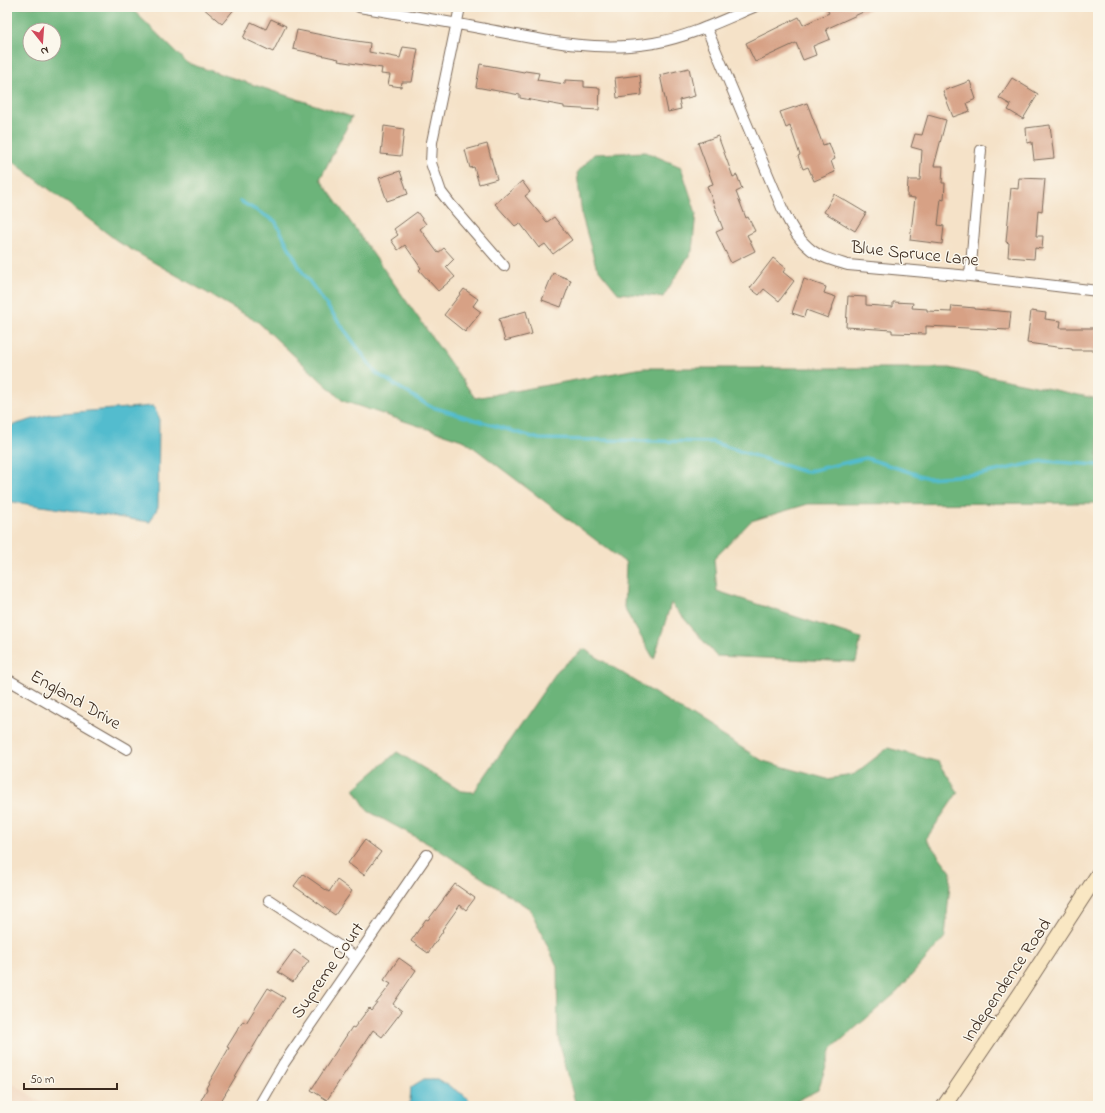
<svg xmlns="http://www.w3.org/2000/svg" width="1105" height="1113" viewBox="0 0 1105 1113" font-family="'Indie Flower',sans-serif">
  <rect width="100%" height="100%" fill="#fbf7ec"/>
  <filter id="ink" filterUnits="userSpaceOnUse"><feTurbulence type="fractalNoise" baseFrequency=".025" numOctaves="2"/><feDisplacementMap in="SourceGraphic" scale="8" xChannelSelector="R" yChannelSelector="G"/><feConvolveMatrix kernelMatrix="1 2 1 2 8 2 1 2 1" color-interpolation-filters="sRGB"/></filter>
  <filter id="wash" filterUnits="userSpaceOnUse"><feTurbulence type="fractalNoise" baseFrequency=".012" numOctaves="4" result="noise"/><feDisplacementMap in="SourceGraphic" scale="16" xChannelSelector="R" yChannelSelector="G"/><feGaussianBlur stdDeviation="0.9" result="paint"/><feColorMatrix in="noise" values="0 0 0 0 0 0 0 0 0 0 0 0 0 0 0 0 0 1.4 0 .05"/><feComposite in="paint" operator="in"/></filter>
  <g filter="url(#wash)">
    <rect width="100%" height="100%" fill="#f5e2c8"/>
    <path fill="#f1d5bd" d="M 7,1080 L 47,1106 L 7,1106 Z"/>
    <path fill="#6cb47a" stroke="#546f4c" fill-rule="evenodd" d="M 7,7 L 130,7 L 187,63 L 352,117 L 320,179 L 475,398 L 643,368 L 949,368 L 1098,399 L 1098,503 L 808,504 L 751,521 L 714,559 L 717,591 L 861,638 L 856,662 L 716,656 L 671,603 L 654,659 L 624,608 L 626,563 L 465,441 L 343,401 L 258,322 L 120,243 L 7,157 ZM 30,30 L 54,30 L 54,54 L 30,54 Z
      M 646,152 L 681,167 L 696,213 L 692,251 L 663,297 L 618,293 L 596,266 L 582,216 L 577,173 L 594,154 Z
      M 584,649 L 763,761 L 827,779 L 853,775 L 888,748 L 939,762 L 958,792 L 926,839 L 951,872 L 945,937 L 897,992 L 832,1048 L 818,1090 L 787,1106 L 576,1106 L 558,1037 L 557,966 L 530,909 L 436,848 L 368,811 L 354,789 L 397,752 L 461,791 L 474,792 L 558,670 Z"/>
    <path fill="#52bcce" stroke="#467376" d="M 153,406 L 159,417 L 158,507 L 150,522 L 7,501 L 7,427 L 50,414 Z
      M 424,1079 L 437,1079 L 464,1095 L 475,1106 L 405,1106 L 410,1101 L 411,1087 Z"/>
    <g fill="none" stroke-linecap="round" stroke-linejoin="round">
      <path stroke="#52bcce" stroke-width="3.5" d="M 240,201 L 275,221 L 301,270 L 376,373 L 429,406 L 539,439 L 712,442 L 805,472 L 866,458 L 928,478 L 982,474 L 1043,461 L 1098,465"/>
    </g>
    <g id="blocks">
      <path fill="#d7a185" d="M 202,7 L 236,7 L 222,24 Z
        M 826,7 L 874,7 L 826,29 L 830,39 L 813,46 L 816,55 L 803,60 L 796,43 L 755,62 L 746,43 L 799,17 L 803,25 L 829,13 Z
        M 271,19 L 286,26 L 273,52 L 243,38 L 251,22 L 266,29 Z
        M 297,30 L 342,39 L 370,43 L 369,52 L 400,58 L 403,47 L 418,49 L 412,82 L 402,82 L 401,87 L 388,85 L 390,75 L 381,74 L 382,68 L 338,61 L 339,59 L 293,49 Z
        M 480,64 L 524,72 L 525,71 L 539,73 L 537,80 L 565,84 L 565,80 L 584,81 L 584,87 L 600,88 L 599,110 L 564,108 L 564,106 L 520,98 L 520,95 L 476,87 Z
        M 689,68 L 695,96 L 679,100 L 681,109 L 668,112 L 660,75 Z
        M 640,75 L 642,95 L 617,98 L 615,78 Z
        M 1012,78 L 1038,94 L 1023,119 L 1008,110 L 1011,105 L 999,98 Z
        M 970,81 L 976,99 L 967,103 L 970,111 L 953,117 L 943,91 Z
        M 807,103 L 823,145 L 829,143 L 835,159 L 831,161 L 835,172 L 814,181 L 808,167 L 803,169 L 798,156 L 800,155 L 790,126 L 786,128 L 780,112 Z
        M 928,115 L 946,120 L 934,166 L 943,166 L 942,183 L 945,183 L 944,200 L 941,199 L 938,225 L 944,226 L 942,244 L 910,240 L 915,198 L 907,197 L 908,180 L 920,180 L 922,150 L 911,147 L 915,134 L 922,135 Z
        M 1050,125 L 1054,158 L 1034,160 L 1032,142 L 1027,143 L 1026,128 Z
        M 384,126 L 404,129 L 401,156 L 381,154 Z
        M 718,136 L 733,177 L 737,175 L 742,189 L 736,192 L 746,218 L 748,217 L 755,231 L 747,235 L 755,251 L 731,263 L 716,232 L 723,229 L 707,186 L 713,184 L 698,143 Z
        M 487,144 L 497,179 L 479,184 L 474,167 L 470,168 L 465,150 Z
        M 400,171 L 408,194 L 387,201 L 379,178 Z
        M 1019,178 L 1045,179 L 1042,211 L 1038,210 L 1036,236 L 1043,236 L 1042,249 L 1035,248 L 1034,259 L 1008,257 L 1009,243 L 1006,242 L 1011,188 L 1018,189 Z
        M 522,181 L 530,192 L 525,196 L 547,222 L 554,217 L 572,240 L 553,254 L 545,244 L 539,248 L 520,223 L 515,226 L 495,204 Z
        M 834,194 L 866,213 L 855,231 L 824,212 Z
        M 417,212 L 426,224 L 420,229 L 438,253 L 444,248 L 454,259 L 446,267 L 455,277 L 438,291 L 419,270 L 421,268 L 405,245 L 398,250 L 391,240 L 398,235 L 394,229 Z
        M 773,258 L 786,268 L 783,272 L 794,281 L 779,301 L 764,289 L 759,295 L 750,288 Z
        M 553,273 L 571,280 L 561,307 L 542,300 Z
        M 804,279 L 826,287 L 824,293 L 836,297 L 828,318 L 806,310 L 804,317 L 792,313 Z
        M 464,289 L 478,299 L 473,306 L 481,312 L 465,332 L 444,315 Z
        M 848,296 L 866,297 L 866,305 L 893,307 L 893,302 L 913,303 L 912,308 L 927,309 L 927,311 L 951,312 L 952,306 L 975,308 L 975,309 L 1011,312 L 1009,330 L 926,326 L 926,334 L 892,333 L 892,330 L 846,327 Z
        M 526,311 L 532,334 L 505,341 L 499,319 Z
        M 1031,311 L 1046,313 L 1045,319 L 1061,321 L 1060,328 L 1098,328 L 1098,350 L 1072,350 L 1072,349 L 1027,343 Z
        M 365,840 L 381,852 L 364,875 L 348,863 Z
        M 303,874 L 329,892 L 337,880 L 352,891 L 335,915 L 294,886 Z
        M 455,884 L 475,898 L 466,910 L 460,905 L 442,930 L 443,931 L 428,953 L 411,941 L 426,919 L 428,920 Z
        M 294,950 L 309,961 L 293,982 L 278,972 Z
        M 399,958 L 416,970 L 393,1004 L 402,1011 L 382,1037 L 373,1030 L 327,1100 L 311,1090 L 352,1027 L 354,1028 L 369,1008 L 371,1010 L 391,984 L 384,980 Z
        M 268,988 L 285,998 L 271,1019 L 270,1019 L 218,1106 L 198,1106 L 207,1089 L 206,1088 L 229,1048 L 227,1047 L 243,1021 L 246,1023 Z"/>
    </g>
  </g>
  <g filter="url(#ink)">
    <use href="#blocks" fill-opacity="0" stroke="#7c6a5a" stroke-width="1"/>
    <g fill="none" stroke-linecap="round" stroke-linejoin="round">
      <g stroke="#7c6a5a" stroke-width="12">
        <path id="street" d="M 359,7 C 401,14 443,21 485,29 C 542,40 595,53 654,43 C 688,37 721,21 754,7
          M 460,7 L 432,142 L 431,163 L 441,192 L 451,205 L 504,266
          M 706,27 L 782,208 C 789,222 796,237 808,247 C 818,257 835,261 848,265 L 970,276 L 1098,291
          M 970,276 L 981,150
          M 7,679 L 127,749
          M 269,900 L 356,957
          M 259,1106 L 284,1063 L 427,855"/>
      </g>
      <g stroke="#7c6a5a" stroke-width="16">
        <path id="secondary" d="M 944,1106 L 1020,994 L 1098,874"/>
      </g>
      <use href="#street" stroke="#fff" stroke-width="10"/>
      <use href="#secondary" stroke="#f9e7c3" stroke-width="14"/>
    </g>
  </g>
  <g text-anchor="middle" stroke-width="3" stroke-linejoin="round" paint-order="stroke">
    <g font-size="18" fill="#3b2a1e" stroke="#fbf7ec">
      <text transform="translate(915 253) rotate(6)" y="6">Blue Spruce Lane</text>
      <text transform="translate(76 699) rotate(30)" y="6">England Drive</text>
      <text transform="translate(327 970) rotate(-55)" y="6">Supreme Court</text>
      <text transform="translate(1006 980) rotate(-56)" y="6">Independence Road</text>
    </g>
  </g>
  <rect width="1105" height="1113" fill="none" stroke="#fbf7ec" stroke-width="24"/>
  <g transform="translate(42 42) rotate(163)"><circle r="19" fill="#fbf7ec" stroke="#aea59a"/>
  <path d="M0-3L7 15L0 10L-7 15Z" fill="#d1495b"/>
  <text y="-6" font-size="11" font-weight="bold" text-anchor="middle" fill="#3b2a1e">N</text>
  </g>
  <path d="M24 1083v6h93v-6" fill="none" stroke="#3b2a1e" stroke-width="2"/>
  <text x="30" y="1083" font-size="12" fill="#3b2a1e" stroke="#fbf7ec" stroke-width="3" paint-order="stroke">50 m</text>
</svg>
